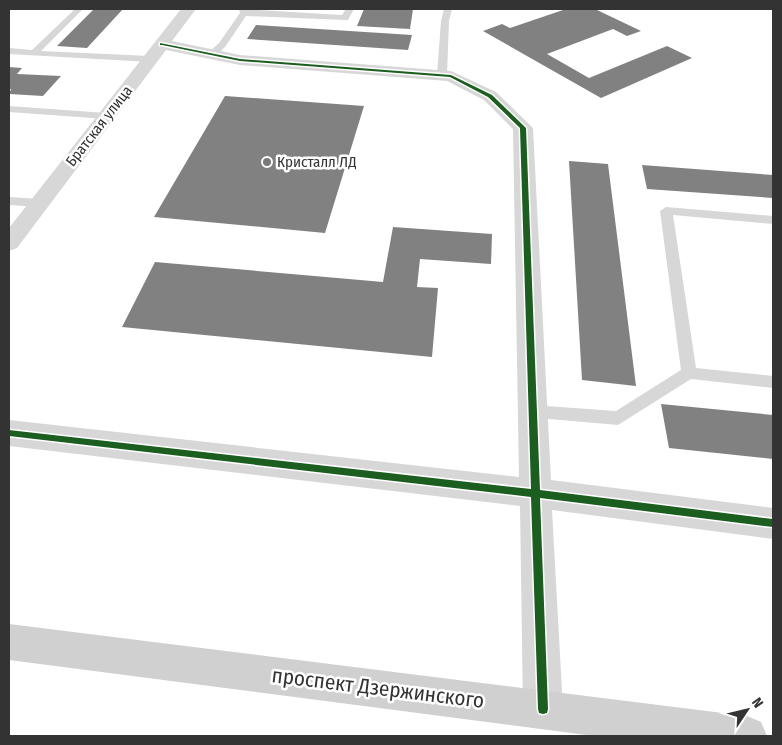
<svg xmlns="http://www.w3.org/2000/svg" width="782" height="745" viewBox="0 0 782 745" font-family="'Fira Sans Condensed',sans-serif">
  <rect width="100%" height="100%" fill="#fff"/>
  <path fill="#818181" d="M 94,9 L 123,9 L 87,48 L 57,46 Z
    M 364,9 L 413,9 L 410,29 L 357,26 Z
    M 566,9 L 595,9 L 641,31 L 627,36 L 613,29 L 547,54 L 589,78 L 667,46 L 692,58 L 601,98 L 483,31 L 502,24 L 510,28 Z
    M 256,25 L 412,35 L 408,50 L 247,39 Z
    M 9,67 L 22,68 L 17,74 L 61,76 L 43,96 L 9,94 L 11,89 L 9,89 Z
    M 225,96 L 364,106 L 325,233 L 154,217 Z
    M 569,161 L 608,164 L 636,386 L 582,380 Z
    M 642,165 L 773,175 L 773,198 L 647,189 Z
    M 393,227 L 492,234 L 491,264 L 420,259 L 417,287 L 438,288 L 432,357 L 122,327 L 155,262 L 383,282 Z
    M 661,404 L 773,415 L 773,459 L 669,448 Z"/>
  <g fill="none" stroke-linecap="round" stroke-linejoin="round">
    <path fill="#d7d7d7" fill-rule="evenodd" d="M 75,9 L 83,9 L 41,51 L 150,56 L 155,59 L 150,62 L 9,54 L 9,48 L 32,50 Z
      M 239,9 L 342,15 L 346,9 L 354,9 L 348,20 L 345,20 L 246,16 L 225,47 L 215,56 L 209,56 L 209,52 L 219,43 L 240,13 Z
      M 444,9 L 452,9 L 449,21 L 447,75 L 442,78 L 437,75 L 441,21 Z
      M 9,106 L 106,113 L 111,116 L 106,119 L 9,112 Z
      M 9,197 L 40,199 L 46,203 L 40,207 L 9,205 Z
      M 666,207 L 773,216 L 773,224 L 673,215 L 696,368 L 773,376 L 773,388 L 691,379 L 618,425 L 526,417 L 524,412 L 526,407 L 532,405 L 616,411 L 681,370 L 660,211 Z"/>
    <path fill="#d7d7d7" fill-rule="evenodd" d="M 181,9 L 196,9 L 172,41 L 240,55 L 451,71 L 496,92 L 533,128 L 551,480 L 773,508 L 773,539 L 552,510 L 563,709 L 557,723 L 543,729 L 529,723 L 523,709 L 520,506 L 9,446 L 9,420 L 519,477 L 513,129 L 484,100 L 447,81 L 240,65 L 166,50 L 17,248 L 9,251 L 9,228 Z"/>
    <path fill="#d0d0d0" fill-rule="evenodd" d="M 9,624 L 747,716 L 761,722 L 767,736 L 594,736 L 9,660 Z"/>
    <g stroke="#fff" stroke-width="3">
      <path id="cycleway" d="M 160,43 L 240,59 L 451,75 L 492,95 L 526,128 L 540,490 L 773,519 L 773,527 L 540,498 L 548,709 L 547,713 L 543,714 L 539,713 L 538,709 L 531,497 L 9,436 L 9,430 L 531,489 L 520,128 L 488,97 L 450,77 L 240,61 L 162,45 L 160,45 Z"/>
    </g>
    <use href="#cycleway" fill="#1b5e20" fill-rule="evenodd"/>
  </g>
  <circle fill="#7a7a7a" stroke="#fff" stroke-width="2" cx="267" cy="162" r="5"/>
  <g text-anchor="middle" stroke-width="5" stroke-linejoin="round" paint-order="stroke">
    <g font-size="15" fill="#333" stroke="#fff">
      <text transform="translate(99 126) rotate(-52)" y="5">Братская улица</text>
    </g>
    <g font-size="15" fill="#333" stroke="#fff" text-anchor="start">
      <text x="277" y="167">Кристалл ЛД</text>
    </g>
    <g font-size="21" fill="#333" stroke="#fff">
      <text transform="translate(378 688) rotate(7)" y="7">проспект Дзержинского</text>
    </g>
  </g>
  <rect width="782" height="745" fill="none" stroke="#333333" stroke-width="20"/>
  <g transform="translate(747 710) rotate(55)" stroke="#ffffff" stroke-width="4" paint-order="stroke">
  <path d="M0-4L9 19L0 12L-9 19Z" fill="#333333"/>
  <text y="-8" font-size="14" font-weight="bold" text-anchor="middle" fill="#333333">N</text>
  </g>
</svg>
